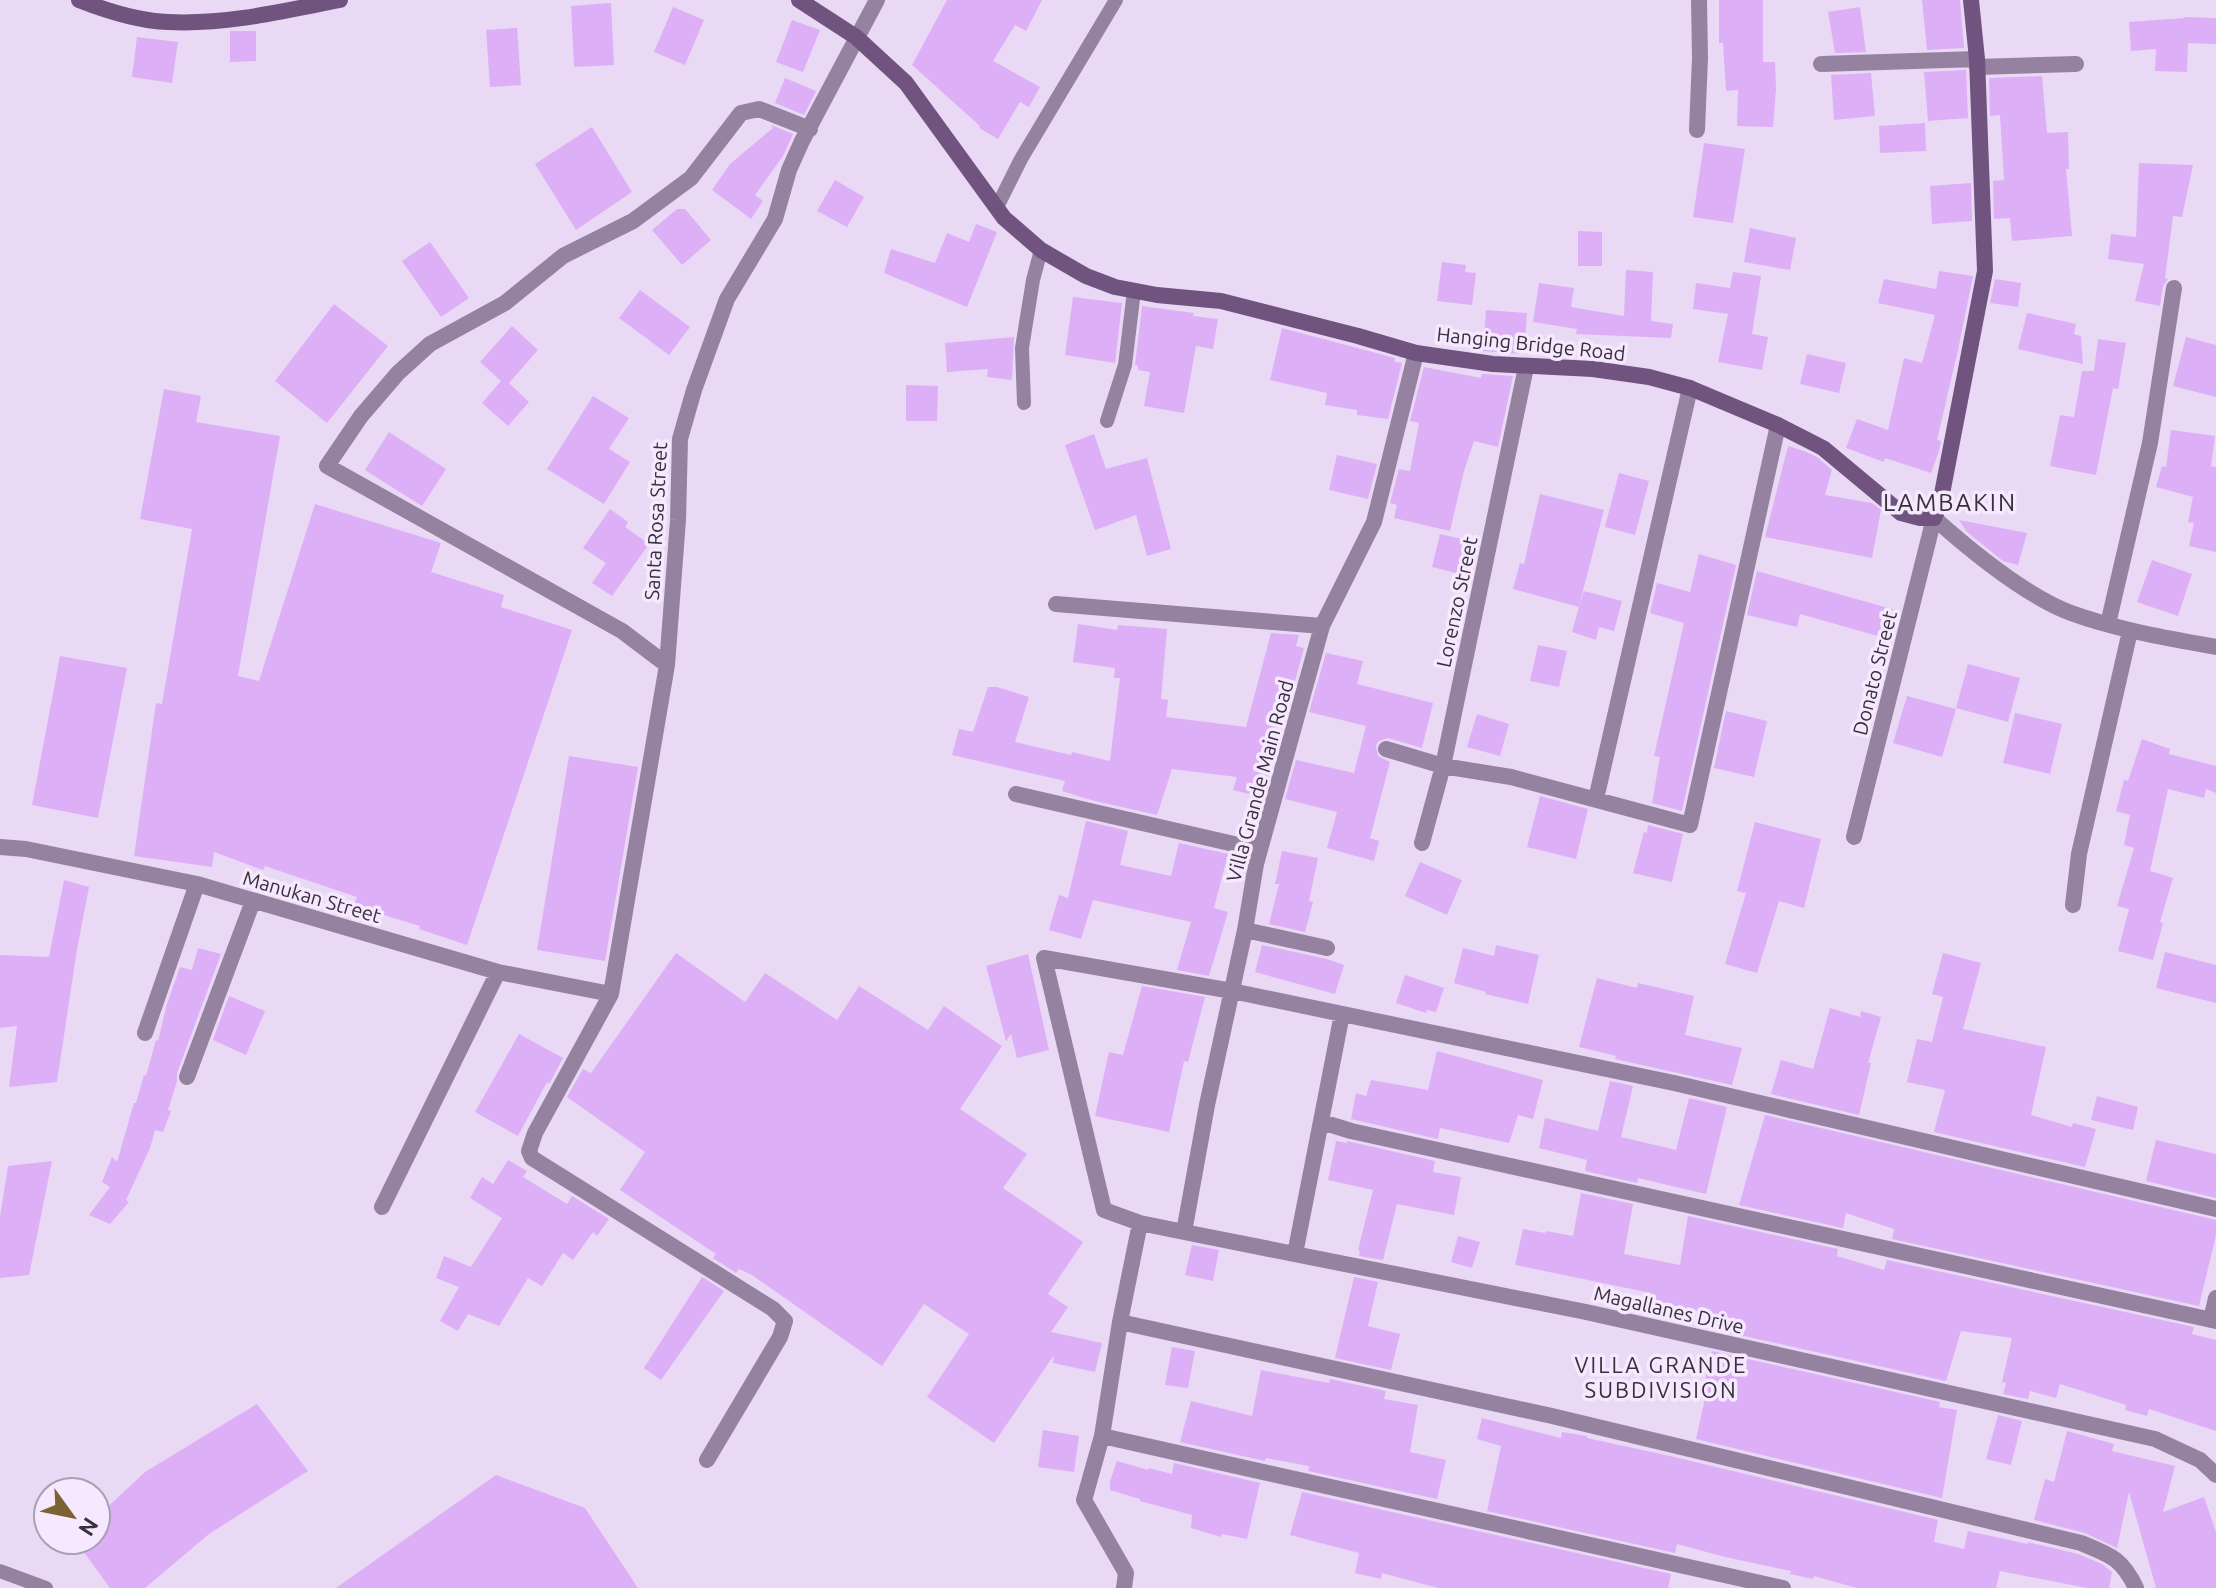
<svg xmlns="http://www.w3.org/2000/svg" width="2216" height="1588" viewBox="0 0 2216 1588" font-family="Ubuntu,sans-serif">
  <rect width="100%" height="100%" fill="#ead9f5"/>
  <path fill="#ddaff7" d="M 947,0 L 1042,0 L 1026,31 L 1015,25 L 993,61 L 1040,87 L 1029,107 L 1020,102 L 998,139 L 979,128 L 980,126 L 912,65 Z
    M 1719,0 L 1763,0 L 1763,62 L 1775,62 L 1776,88 L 1773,127 L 1737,126 L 1738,90 L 1726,91 L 1723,43 L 1719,43 Z
    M 1922,0 L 1960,0 L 1964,48 L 1927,50 Z
    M 611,3 L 614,65 L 574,67 L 571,6 Z
    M 673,7 L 704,20 L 685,65 L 654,52 Z
    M 1860,7 L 1866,52 L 1835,53 L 1828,12 Z
    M 2185,17 L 2216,18 L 2216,44 L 2188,43 L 2187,72 L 2155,71 L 2156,49 L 2131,51 L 2129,22 L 2184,18 Z
    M 792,20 L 820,30 L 803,72 L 776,62 Z
    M 517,28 L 521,85 L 490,87 L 486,30 Z
    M 230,31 L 256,31 L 256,61 L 230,62 Z
    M 137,37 L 178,42 L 172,83 L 132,77 Z
    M 1966,70 L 1968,118 L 1928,121 L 1924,72 Z
    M 1871,73 L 1875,116 L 1834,120 L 1831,75 Z
    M 2042,76 L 2047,133 L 2068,132 L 2069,169 L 2066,169 L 2072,236 L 2012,241 L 2010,218 L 1994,219 L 1993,181 L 2004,180 L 2000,115 L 1990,116 L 1989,78 Z
    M 785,78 L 816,91 L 804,115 L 775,103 Z
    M 1925,123 L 1926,151 L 1880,153 L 1879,126 Z
    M 771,125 L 793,134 L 783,156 L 755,195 L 763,201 L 751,219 L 712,190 L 730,164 L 773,128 Z
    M 592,127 L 632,192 L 576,230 L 535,164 Z
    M 1704,143 L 1745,149 L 1733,223 L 1693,217 Z
    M 2139,163 L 2193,165 L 2182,217 L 2173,216 L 2165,278 L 2168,279 L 2163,286 L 2160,306 L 2135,301 L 2144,264 L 2108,259 L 2111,234 L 2136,237 Z
    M 835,180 L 864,197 L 847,227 L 817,211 Z
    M 1971,183 L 1972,221 L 1932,224 L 1930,186 Z
    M 677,209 L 685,209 L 711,240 L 682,265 L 652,230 Z
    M 976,224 L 997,232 L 967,307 L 884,273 L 891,249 L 935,263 L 947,233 L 969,242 Z
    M 1750,228 L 1796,238 L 1790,270 L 1744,262 Z
    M 1578,231 L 1602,232 L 1602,266 L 1578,266 Z
    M 430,242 L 469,298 L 441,317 L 402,261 Z
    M 1442,262 L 1466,265 L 1465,272 L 1476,273 L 1472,305 L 1437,301 Z
    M 1626,270 L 1653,272 L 1651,321 L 1673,324 L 1671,338 L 1576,334 L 1577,329 L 1533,322 L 1539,283 L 1574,288 L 1571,307 L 1624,316 Z
    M 1939,271 L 1973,276 L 1958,350 L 1937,440 L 1941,441 L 1939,451 L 1931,473 L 1885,458 L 1884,462 L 1846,448 L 1857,419 L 1888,430 L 1904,358 L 1922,363 L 1935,315 L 1878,303 L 1884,279 L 1936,289 Z
    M 1733,272 L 1761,276 L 1752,334 L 1768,337 L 1762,370 L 1718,362 L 1728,314 L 1693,309 L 1696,283 L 1730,288 Z
    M 1995,279 L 2021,283 L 2018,307 L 1990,303 Z
    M 640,290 L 690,327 L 669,355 L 619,318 Z
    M 1073,297 L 1122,303 L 1115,363 L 1065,355 Z
    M 334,304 L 388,346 L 327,423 L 275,381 Z
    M 1142,306 L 1194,313 L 1193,316 L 1218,319 L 1213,349 L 1196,346 L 1184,413 L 1144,406 L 1150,372 L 1138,370 L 1138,366 L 1135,365 Z
    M 1486,310 L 1527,313 L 1525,340 L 1523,340 L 1520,354 L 1483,351 Z
    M 2027,313 L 2076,324 L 2074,334 L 2081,336 L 2083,364 L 2018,349 Z
    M 512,326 L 538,350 L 509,383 L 529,402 L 508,426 L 482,403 L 501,381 L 480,362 Z
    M 1282,328 L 1395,358 L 1395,362 L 1402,363 L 1388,419 L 1357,415 L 1357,410 L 1325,405 L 1327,393 L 1270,380 Z
    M 1014,337 L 1012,380 L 987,377 L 988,369 L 947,372 L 945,343 Z
    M 2186,337 L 2216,345 L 2216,397 L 2173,386 Z
    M 2098,339 L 2126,343 L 2118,389 L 2113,388 L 2096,475 L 2050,466 L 2060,415 L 2074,417 L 2082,371 L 2094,371 Z
    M 1807,354 L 1846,363 L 1839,393 L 1800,384 Z
    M 1424,367 L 1481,378 L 1482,374 L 1513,376 L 1498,447 L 1474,441 L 1464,471 L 1450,531 L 1394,518 L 1397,505 L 1390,503 L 1399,469 L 1410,471 L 1419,423 L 1410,421 Z
    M 906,385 L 938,386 L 937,421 L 906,421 Z
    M 164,389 L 201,396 L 196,422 L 280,436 L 238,676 L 259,681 L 315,504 L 441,543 L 431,572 L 504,595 L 501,607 L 572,630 L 467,945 L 419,929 L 420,926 L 354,906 L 357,897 L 265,866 L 263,870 L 214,852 L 212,867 L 134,856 L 156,703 L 162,704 L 192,529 L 140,519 Z
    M 593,396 L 629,418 L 609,449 L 630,462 L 604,504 L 547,469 Z
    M 2171,430 L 2215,436 L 2211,466 L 2216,467 L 2216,552 L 2189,546 L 2194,523 L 2188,522 L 2193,497 L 2156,487 L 2162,466 L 2166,467 Z
    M 389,432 L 446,469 L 422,506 L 365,470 Z
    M 1094,434 L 1106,469 L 1147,458 L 1171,549 L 1147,556 L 1136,515 L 1095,530 L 1065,445 Z
    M 1788,446 L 1804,451 L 1817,457 L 1832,470 L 1825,495 L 1872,503 L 1881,510 L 1872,558 L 1765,537 Z
    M 1337,455 L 1377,464 L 1368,499 L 1329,490 Z
    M 1619,473 L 1649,481 L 1635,535 L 1605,527 Z
    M 1540,494 L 1604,510 L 1579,606 L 1584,591 L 1622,601 L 1614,631 L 1599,627 L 1596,640 L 1572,632 L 1579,607 L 1513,589 L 1520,563 L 1524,564 Z
    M 610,509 L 628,522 L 625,527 L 649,544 L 612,596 L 592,583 L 606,563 L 583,548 Z
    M 1959,520 L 2027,533 L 2018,565 L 2003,561 L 1988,549 L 1967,532 Z
    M 1440,534 L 1476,542 L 1468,576 L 1432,567 Z
    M 1699,554 L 1736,565 L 1682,811 L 1652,803 L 1660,757 L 1654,756 L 1684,623 L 1650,613 L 1657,583 L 1690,592 Z
    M 2152,560 L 2192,574 L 2178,616 L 2137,602 Z
    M 1757,571 L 1899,611 L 1892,640 L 1800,614 L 1797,627 L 1747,615 Z
    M 1078,624 L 1117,630 L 1118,625 L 1167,629 L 1161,699 L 1168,700 L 1166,717 L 1246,727 L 1271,633 L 1299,635 L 1296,646 L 1304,648 L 1288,707 L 1281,706 L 1269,753 L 1275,755 L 1262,797 L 1233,790 L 1237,777 L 1172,769 L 1157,815 L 1091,800 L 1062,791 L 1065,781 L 952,755 L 959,729 L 973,732 L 988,687 L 997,687 L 1029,697 L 1015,742 L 1071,755 L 1072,752 L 1110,761 L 1120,678 L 1114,678 L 1115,668 L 1073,662 Z
    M 1538,645 L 1567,651 L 1559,687 L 1530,681 Z
    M 1326,653 L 1363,661 L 1357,684 L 1433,703 L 1422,748 L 1388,738 L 1379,741 L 1376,745 L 1378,756 L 1390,762 L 1370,838 L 1379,841 L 1374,861 L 1327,848 L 1337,812 L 1285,799 L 1296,760 L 1354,773 L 1366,726 L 1309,712 Z
    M 60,656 L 127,668 L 98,818 L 32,805 Z
    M 1968,664 L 2020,678 L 2008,722 L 1956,708 Z
    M 1907,696 L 1956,709 L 1942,757 L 1893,743 Z
    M 1726,711 L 1767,721 L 1754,777 L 1714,768 Z
    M 2015,713 L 2062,724 L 2050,774 L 2003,763 Z
    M 1477,714 L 1509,724 L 1500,756 L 1467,747 Z
    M 2142,739 L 2170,749 L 2169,754 L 2216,766 L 2216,793 L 2206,789 L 2204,798 L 2168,789 L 2150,871 L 2173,878 L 2160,922 L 2163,923 L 2153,960 L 2118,951 L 2129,909 L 2117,906 L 2134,848 L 2124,845 L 2130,815 L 2116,811 L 2124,780 L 2128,781 Z
    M 569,756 L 638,767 L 605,961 L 537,950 Z
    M 1540,796 L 1588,809 L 1576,859 L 1527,847 Z
    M 1086,821 L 1128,831 L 1120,865 L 1171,876 L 1179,843 L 1228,854 L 1214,908 L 1228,912 L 1209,976 L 1177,970 L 1191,922 L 1093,900 L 1081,939 L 1049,930 L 1059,895 L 1068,898 Z
    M 1755,822 L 1821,839 L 1804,908 L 1779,901 L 1757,973 L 1725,964 L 1746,893 L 1737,891 Z
    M 1648,825 L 1683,834 L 1672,882 L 1633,873 L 1644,832 L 1647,833 Z
    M 1282,851 L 1318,858 L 1309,901 L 1313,902 L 1305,932 L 1269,924 L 1279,884 L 1275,884 Z
    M 1420,862 L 1462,880 L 1447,915 L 1405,896 Z
    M 64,880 L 89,887 L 77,949 L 57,1082 L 9,1087 L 17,1026 L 0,1028 L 0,955 L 49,957 Z
    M 1262,945 L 1327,959 L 1344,965 L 1335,994 L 1255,972 Z
    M 1496,945 L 1539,955 L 1528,1004 L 1485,994 L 1486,992 L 1454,983 L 1463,948 L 1494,956 Z
    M 198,948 L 221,954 L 177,1073 L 177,1081 L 168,1110 L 171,1111 L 163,1132 L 155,1130 L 150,1148 L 126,1200 L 129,1202 L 110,1224 L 89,1215 L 110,1187 L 102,1182 L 112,1157 L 117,1162 L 134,1103 L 136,1103 L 144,1075 L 146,1076 L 156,1040 L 158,1041 L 167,1004 L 180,967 L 192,970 Z
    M 2165,952 L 2216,965 L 2216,1003 L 2156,988 Z
    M 676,953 L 745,1002 L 765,973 L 837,1020 L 859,986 L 928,1030 L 944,1006 L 1002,1046 L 960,1109 L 1027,1154 L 1003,1188 L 1083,1242 L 1048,1294 L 1068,1307 L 1051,1332 L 1102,1343 L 1095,1372 L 1053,1363 L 1054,1355 L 994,1443 L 927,1397 L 969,1334 L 924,1304 L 882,1366 L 752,1275 L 739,1269 L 736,1273 L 713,1258 L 716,1254 L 620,1190 L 645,1152 L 567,1097 L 583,1069 L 591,1073 Z
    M 1943,953 L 1981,963 L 1963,1029 L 2046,1047 L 2031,1115 L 2072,1127 L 2073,1123 L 2096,1129 L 2085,1167 L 1934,1132 L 1945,1090 L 1907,1082 L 1917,1039 L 1932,1042 L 1943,997 L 1932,994 Z
    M 1028,954 L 1049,1050 L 1017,1058 L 1011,1034 L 1006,1041 L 986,966 Z
    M 1405,975 L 1444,988 L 1436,1012 L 1427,1010 L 1426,1013 L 1396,1003 Z
    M 1597,978 L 1637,988 L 1638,983 L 1694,996 L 1685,1035 L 1742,1048 L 1732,1085 L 1615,1059 L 1616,1056 L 1579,1047 Z
    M 1142,986 L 1205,997 L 1188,1062 L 1184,1061 L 1169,1132 L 1095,1116 L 1109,1052 L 1123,1055 Z
    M 229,996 L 265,1011 L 246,1055 L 213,1040 Z
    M 1830,1008 L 1860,1017 L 1861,1011 L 1881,1017 L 1868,1063 L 1871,1063 L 1859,1115 L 1771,1094 L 1781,1060 L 1813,1069 Z
    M 519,1034 L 563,1058 L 549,1084 L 547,1082 L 518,1136 L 475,1112 Z
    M 1437,1051 L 1543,1080 L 1533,1119 L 1518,1115 L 1509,1143 L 1440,1128 L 1438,1139 L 1351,1119 L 1356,1093 L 1366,1096 L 1371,1080 L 1428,1090 Z
    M 1610,1081 L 1633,1086 L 1621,1137 L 1676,1150 L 1689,1098 L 1727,1107 L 1706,1194 L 1638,1178 L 1637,1183 L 1585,1171 L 1587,1160 L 1539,1148 L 1545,1118 L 1598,1131 Z
    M 2097,1096 L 2138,1107 L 2133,1130 L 2091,1120 Z
    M 1765,1115 L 2216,1220 L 2216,1235 L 2199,1306 L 1892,1239 L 1894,1229 L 1846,1213 L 1843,1228 L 1739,1205 Z
    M 2156,1140 L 2216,1154 L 2216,1198 L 2146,1181 Z
    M 1336,1141 L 1347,1143 L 1347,1141 L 1435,1161 L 1433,1172 L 1461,1177 L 1454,1215 L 1397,1204 L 1383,1260 L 1359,1256 L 1360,1251 L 1358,1250 L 1373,1190 L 1328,1180 Z
    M 508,1160 L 527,1171 L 523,1177 L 567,1204 L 572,1196 L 609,1219 L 597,1236 L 593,1232 L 573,1260 L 563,1253 L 542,1286 L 528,1278 L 499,1326 L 468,1314 L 458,1331 L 440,1321 L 459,1287 L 436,1278 L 444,1256 L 471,1267 L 502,1218 L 470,1198 L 482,1177 L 493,1184 Z
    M 52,1161 L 29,1275 L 0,1278 L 0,1217 L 8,1166 Z
    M 1581,1193 L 1633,1204 L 1624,1254 L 1680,1265 L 1688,1216 L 1838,1249 L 1837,1256 L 1884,1270 L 1887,1260 L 2194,1327 L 2192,1334 L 2216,1340 L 2216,1431 L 2149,1409 L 2147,1416 L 2125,1410 L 2126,1405 L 2060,1384 L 2056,1398 L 2030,1391 L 2028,1399 L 2003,1394 L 2006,1383 L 2002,1382 L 2012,1338 L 1961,1331 L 1946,1381 L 1717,1330 L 1721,1316 L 1675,1306 L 1674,1313 L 1648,1308 L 1651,1293 L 1515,1265 L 1523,1229 L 1545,1233 L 1546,1231 L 1573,1236 Z
    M 1458,1236 L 1480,1242 L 1472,1268 L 1451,1262 Z
    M 1192,1245 L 1219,1250 L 1213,1281 L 1185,1275 Z
    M 702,1277 L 724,1291 L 661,1380 L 644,1368 Z
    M 1354,1277 L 1378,1282 L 1368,1326 L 1400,1334 L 1391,1370 L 1335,1358 Z
    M 1172,1347 L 1195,1351 L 1188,1388 L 1165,1385 Z
    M 1712,1351 L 1940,1402 L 1939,1407 L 1957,1410 L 1942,1498 L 1696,1439 L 1706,1394 L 1702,1393 Z
    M 1261,1370 L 1329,1383 L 1330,1379 L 1386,1391 L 1384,1399 L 1418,1405 L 1410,1452 L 1446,1460 L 1437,1499 L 1308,1471 L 1309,1466 L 1266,1458 L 1265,1461 L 1180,1442 L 1191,1401 L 1252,1416 Z
    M 257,1404 L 308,1471 L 209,1534 L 145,1588 L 110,1588 L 75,1540 L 96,1540 L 96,1518 L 145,1472 Z
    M 1998,1415 L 2022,1421 L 2011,1465 L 1986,1459 Z
    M 1482,1418 L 1561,1438 L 1562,1432 L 1587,1436 L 1587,1438 L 1670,1456 L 1938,1520 L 1934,1542 L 1964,1549 L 1968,1531 L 2028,1544 L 2028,1542 L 2078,1554 L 2102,1564 L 2112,1572 L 2109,1588 L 2087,1588 L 2000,1571 L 1996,1588 L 1857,1588 L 1814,1576 L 1813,1579 L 1790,1574 L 1791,1571 L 1725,1557 L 1677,1544 L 1675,1553 L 1487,1511 L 1501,1446 L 1477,1439 Z
    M 1043,1430 L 1079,1436 L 1074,1472 L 1038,1467 Z
    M 2067,1431 L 2114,1444 L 2112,1451 L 2175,1466 L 2163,1512 L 2204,1497 L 2216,1532 L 2216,1588 L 2156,1588 L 2129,1492 L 2117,1548 L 2085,1533 L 2034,1520 L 2045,1479 L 2054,1482 Z
    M 1117,1461 L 1148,1470 L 1149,1468 L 1172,1474 L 1174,1463 L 1260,1483 L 1247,1539 L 1222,1534 L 1221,1537 L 1191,1528 L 1192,1515 L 1140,1501 L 1140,1499 L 1110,1490 L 1110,1481 Z
    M 496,1475 L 585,1508 L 638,1588 L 336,1588 Z
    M 1302,1492 L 1671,1574 L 1668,1588 L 1438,1588 L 1382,1573 L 1381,1579 L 1355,1573 L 1359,1553 L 1290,1535 Z"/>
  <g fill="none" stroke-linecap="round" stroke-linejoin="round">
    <path stroke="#9581a0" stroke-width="14" d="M 997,207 L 1021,159 L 1116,0
      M 1024,403 L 1022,348 L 1033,280 L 1041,250
      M 1107,421 L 1125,365 L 1134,291
      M 0,1571 L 46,1588"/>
    <path stroke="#9581a0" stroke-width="16" d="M 1821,64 L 1977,59
      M 1977,67 L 2076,64
      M 1697,130 L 1700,58 L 1699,0
      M 1056,604 L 1322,626
      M 2108,624 L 2150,443 L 2174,288
      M 667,665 L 622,631 L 327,466 L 361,416 L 398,373 L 430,344 L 505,303 L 563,256 L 633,221 L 691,178 L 741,113 L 759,109 L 810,129
      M 1386,749 L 1443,766 L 1511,777 L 1690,825 L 1778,425
      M 1016,794 L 1260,850
      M 1596,799 L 1690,388
      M 1854,837 L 1934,518 C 1971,551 2024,595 2071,613 C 2118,630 2167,638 2216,647
      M 1422,843 L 1443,766 L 1526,367
      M 0,847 L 26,849 L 197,884 L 498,972 L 611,994
      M 2073,905 L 2079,854 L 2130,631
      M 1245,930 L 1327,948
      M 145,1033 L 197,884
      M 187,1077 L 253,901
      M 1322,1122 L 1351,1131 L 2216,1321
      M 382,1207 L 498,972
      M 2216,1209 L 1674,1083 L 1232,991 L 1044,958 L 1104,1210 L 1140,1223 L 1184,1232 L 1586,1312 L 2155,1439 L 2200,1460 L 2216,1475
      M 1184,1232 L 1207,1105 L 1245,930 L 1256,864 L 1322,626 L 1374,522 L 1416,353
      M 1295,1254 L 1342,1014
      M 2211,1320 L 2216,1298
      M 1120,1322 L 1552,1416 L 2081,1543 C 2110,1555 2122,1558 2136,1588
      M 1102,1436 L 1783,1588
      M 707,1460 L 780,1337 L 785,1321 L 773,1309 L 532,1158 L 529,1151 L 535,1133 L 611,994 L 667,665 L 678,520 L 680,439 L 694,390 L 727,299 L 775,219 L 789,170 L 802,141 L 877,0
      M 1124,1588 L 1126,1573 L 1084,1500 L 1102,1436 L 1120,1322 L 1140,1223"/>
    <path stroke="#70547f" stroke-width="16" d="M 79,0 C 107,11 138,21 168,22 C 226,25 284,11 340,0
      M 799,0 L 856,37 L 906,83 L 1004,218 L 1041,250 L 1086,276 L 1115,287 L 1157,295 L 1221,301 L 1358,336 L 1416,353 L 1493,364 L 1593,369 L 1649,377 L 1690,388 L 1778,425 L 1823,448 L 1901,513 L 1920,518 L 1934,518 L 1940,504 L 1985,271 L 1977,59 L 1971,0"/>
  </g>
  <g text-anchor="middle" stroke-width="7" stroke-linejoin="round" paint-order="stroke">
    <g font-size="20" fill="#38313b" stroke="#f6e8fe">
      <text transform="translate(1531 344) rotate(6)" y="7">Hanging Bridge Road</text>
      <text transform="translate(656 521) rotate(-87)" y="7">Santa Rosa Street</text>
      <text transform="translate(1457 602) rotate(-78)" y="7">Lorenzo Street</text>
      <text transform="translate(1875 673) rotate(-76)" y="7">Donato Street</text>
      <text transform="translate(1260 781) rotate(-75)" y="7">Villa Grande Main Road</text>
      <text transform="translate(312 897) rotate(16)" y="7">Manukan Street</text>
      <text transform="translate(1669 1310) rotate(13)" y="7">Magallanes Drive</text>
    </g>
    <g font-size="22" letter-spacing="2" fill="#38313b" stroke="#f6e8fe">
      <text x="1661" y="1373">VILLA GRANDE<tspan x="1661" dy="25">SUBDIVISION</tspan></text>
    </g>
    <g font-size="24" letter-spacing="2" fill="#38313b" stroke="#f6e8fe">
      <text x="1950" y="511">LAMBAKIN</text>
    </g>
  </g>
  <g transform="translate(72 1516) rotate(123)"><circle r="38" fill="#f6e8fe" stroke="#aa9fb0" stroke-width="2"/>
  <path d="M0-6L14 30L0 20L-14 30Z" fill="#7c6133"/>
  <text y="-12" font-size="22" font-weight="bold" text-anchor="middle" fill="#38313b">N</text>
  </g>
</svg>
